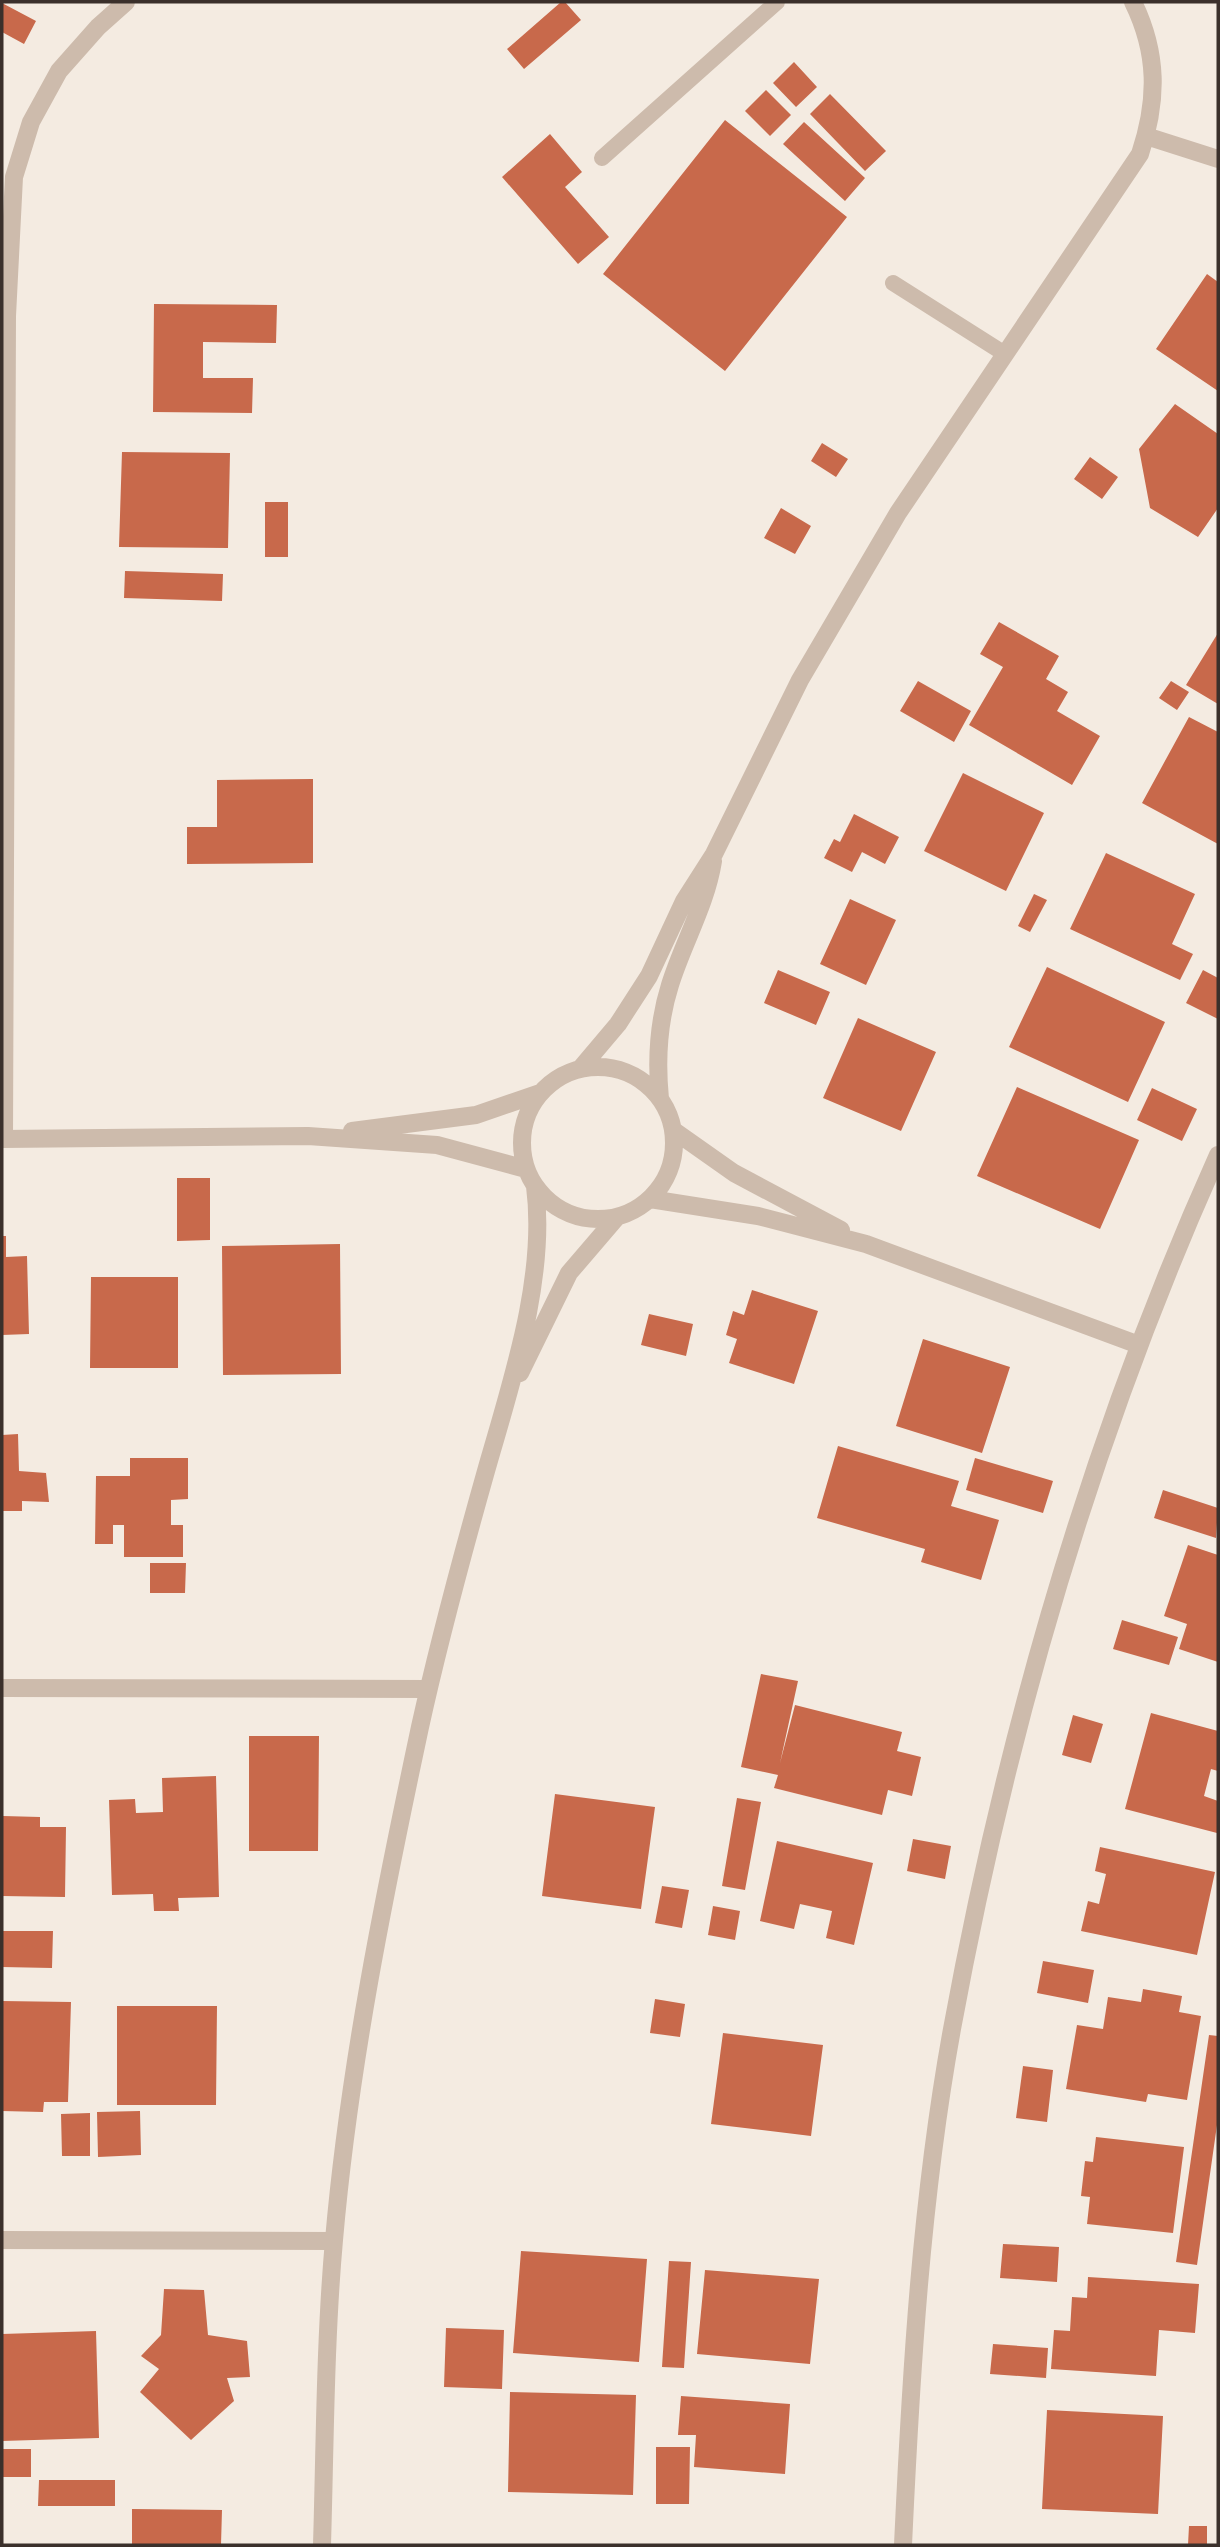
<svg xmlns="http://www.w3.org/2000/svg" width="1220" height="2547" viewBox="0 0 1220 2547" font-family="Quicksand,sans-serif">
  <rect width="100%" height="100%" fill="#f4ebe1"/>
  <path fill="#c8694b" d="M 561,2 L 565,2 L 581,20 L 524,69 L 507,49 Z
    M 2,3 L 36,21 L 24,44 L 2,32 Z
    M 794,62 L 817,87 L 796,107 L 773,83 Z
    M 766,90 L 791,115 L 770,136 L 745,111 Z
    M 830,94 L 886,151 L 865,171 L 810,114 Z
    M 725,120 L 847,217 L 725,371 L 603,274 Z
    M 804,122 L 865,178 L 845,201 L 783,144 Z
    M 550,134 L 582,172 L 565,187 L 609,237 L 578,264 L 502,177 Z
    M 1207,274 L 1218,282 L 1218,391 L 1156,349 Z
    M 154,304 L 277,305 L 276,343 L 203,342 L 203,378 L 253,378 L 252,413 L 153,412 Z
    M 1175,404 L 1218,434 L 1218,508 L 1198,537 L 1150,508 L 1139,449 Z
    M 822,443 L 848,459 L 836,477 L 811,461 Z
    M 122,452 L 230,453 L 228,548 L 119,547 Z
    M 1090,457 L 1118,477 L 1102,499 L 1074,479 Z
    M 265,502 L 288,502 L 288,557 L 265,557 Z
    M 781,508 L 811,526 L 795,554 L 764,538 Z
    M 125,571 L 223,574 L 222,601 L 124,598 Z
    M 999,622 L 1059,656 L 1046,679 L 1068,692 L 1057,711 L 1100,736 L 1072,785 L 969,725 L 1003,667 L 980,654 Z
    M 1218,633 L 1218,704 L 1186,685 Z
    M 918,681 L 971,711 L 954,742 L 900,711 Z
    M 1171,681 L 1189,692 L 1177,710 L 1159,698 Z
    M 1189,717 L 1218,732 L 1218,844 L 1142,803 Z
    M 963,773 L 1044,813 L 1006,891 L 924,851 Z
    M 313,779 L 313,863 L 187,864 L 187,827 L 217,827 L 217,780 Z
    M 854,814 L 899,837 L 885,864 L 862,852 L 852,872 L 824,858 L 834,839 L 840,842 Z
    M 1106,853 L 1195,894 L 1172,944 L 1193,954 L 1180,980 L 1070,929 Z
    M 1034,894 L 1047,900 L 1030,932 L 1018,926 Z
    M 850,899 L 896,920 L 866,985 L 820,964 Z
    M 1047,967 L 1165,1022 L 1128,1102 L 1009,1047 Z
    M 778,970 L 830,992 L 816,1025 L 764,1003 Z
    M 1203,970 L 1218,978 L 1218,1019 L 1186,1003 Z
    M 858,1018 L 936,1052 L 901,1131 L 823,1098 Z
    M 1017,1087 L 1139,1140 L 1100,1229 L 977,1176 Z
    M 1152,1088 L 1197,1109 L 1182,1141 L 1137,1120 Z
    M 177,1178 L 210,1178 L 210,1240 L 177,1241 Z
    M 2,1236 L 6,1236 L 6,1257 L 27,1256 L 29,1334 L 2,1335 Z
    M 340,1244 L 341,1374 L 223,1375 L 222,1246 Z
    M 91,1277 L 178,1277 L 178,1368 L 90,1368 Z
    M 752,1290 L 818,1311 L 794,1384 L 729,1363 L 737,1339 L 726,1335 L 733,1311 L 744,1315 Z
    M 649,1314 L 693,1324 L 686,1356 L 641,1345 Z
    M 923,1339 L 1010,1367 L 982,1453 L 896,1426 Z
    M 18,1434 L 19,1471 L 46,1473 L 49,1502 L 22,1501 L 22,1511 L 2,1511 L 2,1435 Z
    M 838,1446 L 959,1481 L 951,1506 L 999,1520 L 981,1580 L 921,1562 L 925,1549 L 817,1518 Z
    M 130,1458 L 188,1458 L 188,1499 L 171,1500 L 171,1525 L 183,1525 L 183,1557 L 124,1557 L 124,1525 L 113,1525 L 113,1544 L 95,1544 L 96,1476 L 130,1476 Z
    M 975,1458 L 1053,1481 L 1043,1513 L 966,1490 Z
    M 1163,1490 L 1218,1508 L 1216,1538 L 1154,1518 Z
    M 1188,1545 L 1218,1555 L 1218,1662 L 1179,1649 L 1187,1624 L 1164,1616 Z
    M 150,1563 L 186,1563 L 185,1593 L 150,1593 Z
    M 1122,1620 L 1178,1637 L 1169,1665 L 1113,1649 Z
    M 761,1674 L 798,1681 L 780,1763 L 795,1705 L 902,1732 L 897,1751 L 921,1757 L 912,1796 L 888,1790 L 882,1815 L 774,1788 L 778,1775 L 741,1767 Z
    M 1151,1713 L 1218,1731 L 1218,1771 L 1211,1769 L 1204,1796 L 1218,1801 L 1217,1833 L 1125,1809 Z
    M 1073,1715 L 1103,1724 L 1091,1763 L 1062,1755 Z
    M 249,1736 L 319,1736 L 318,1851 L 249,1851 Z
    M 216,1776 L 219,1897 L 178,1898 L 179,1911 L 154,1911 L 153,1894 L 112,1895 L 109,1800 L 135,1799 L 136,1813 L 163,1812 L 162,1778 Z
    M 555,1794 L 655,1807 L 641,1909 L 542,1896 Z
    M 737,1798 L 761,1802 L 745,1890 L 722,1886 Z
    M 3,1816 L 40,1817 L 40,1827 L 66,1827 L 65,1897 L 2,1896 Z
    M 913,1839 L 951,1846 L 945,1879 L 907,1871 Z
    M 777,1841 L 873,1863 L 854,1945 L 826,1938 L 832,1911 L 800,1904 L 794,1929 L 760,1921 Z
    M 1100,1847 L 1215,1872 L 1197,1955 L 1081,1931 L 1088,1901 L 1099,1904 L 1106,1874 L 1095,1871 Z
    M 662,1886 L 689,1890 L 682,1928 L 655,1923 Z
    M 713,1906 L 740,1911 L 735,1940 L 708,1935 Z
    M 2,1931 L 53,1931 L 52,1968 L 2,1967 Z
    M 1043,1961 L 1094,1970 L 1088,2003 L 1037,1993 Z
    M 1143,1989 L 1182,1996 L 1179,2012 L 1201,2016 L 1187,2100 L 1148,2094 L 1146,2102 L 1066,2089 L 1077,2025 L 1103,2029 L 1108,1997 L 1141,2002 Z
    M 655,1999 L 685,2004 L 680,2037 L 650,2033 Z
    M 2,2001 L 71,2002 L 68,2102 L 44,2102 L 43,2112 L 2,2111 Z
    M 117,2006 L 217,2006 L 216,2105 L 117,2105 Z
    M 723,2033 L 823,2045 L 811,2136 L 711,2124 Z
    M 1209,2035 L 1218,2036 L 1218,2118 L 1197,2265 L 1176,2262 Z
    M 1023,2066 L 1053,2070 L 1047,2122 L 1016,2118 Z
    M 140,2111 L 141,2155 L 98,2157 L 97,2112 Z
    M 90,2113 L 90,2156 L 62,2156 L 61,2114 Z
    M 1096,2137 L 1184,2147 L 1173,2233 L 1087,2224 L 1090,2197 L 1081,2196 L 1085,2161 L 1093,2162 Z
    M 1003,2244 L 1059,2247 L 1057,2282 L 1000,2278 Z
    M 521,2251 L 647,2259 L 639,2362 L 513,2353 Z
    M 669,2261 L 691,2262 L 684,2368 L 662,2367 Z
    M 705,2270 L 819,2279 L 810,2364 L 697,2354 Z
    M 1088,2277 L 1199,2284 L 1195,2333 L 1159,2330 L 1156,2376 L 1051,2369 L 1054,2330 L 1070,2331 L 1072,2297 L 1087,2298 Z
    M 164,2289 L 204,2290 L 208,2335 L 247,2341 L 250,2377 L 227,2378 L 234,2401 L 191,2440 L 140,2392 L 159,2369 L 141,2356 L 161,2335 Z
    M 446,2328 L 504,2330 L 502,2389 L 444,2387 Z
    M 96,2331 L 99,2438 L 2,2441 L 2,2334 Z
    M 993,2344 L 1048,2348 L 1046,2378 L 990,2374 Z
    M 510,2392 L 636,2395 L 633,2495 L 508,2492 Z
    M 681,2396 L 790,2404 L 785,2474 L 694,2467 L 696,2435 L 678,2435 Z
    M 1047,2410 L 1163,2416 L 1158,2514 L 1042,2509 Z
    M 656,2447 L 690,2447 L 689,2504 L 656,2504 Z
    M 2,2449 L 31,2449 L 31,2477 L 2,2477 Z
    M 39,2480 L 115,2480 L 115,2506 L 38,2506 Z
    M 132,2509 L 222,2510 L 221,2545 L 132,2545 Z
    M 1189,2526 L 1207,2526 L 1207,2545 L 1188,2545 Z"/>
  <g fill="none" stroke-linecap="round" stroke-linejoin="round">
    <path stroke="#cdbbac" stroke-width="16" d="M 602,158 L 777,2
      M 893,283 L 1005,354"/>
    <path stroke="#cdbbac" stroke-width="18" d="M 1146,136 L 1218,159
      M522 1143a76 76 0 1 1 152 0a76 76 0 1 1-152 0Z
      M 580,1069 L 618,1024 L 649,976 L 684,901 L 714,854 L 800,680 L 898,513 L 1140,154 C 1158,100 1158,53 1133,2
      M 660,1099 C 656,1059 658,1023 670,985 C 683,943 706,905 713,861
      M 673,1130 L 734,1173 L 841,1230
      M 352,1131 L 476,1115 L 540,1093
      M 2,1139 L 308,1136 L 437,1145 L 526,1169
      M 4,1139 L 7,316 L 14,177 L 31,122 L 59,71 L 98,27 L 126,2
      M 650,1199 L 758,1216 L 866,1244 L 1139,1345
      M 520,1373 L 569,1273 L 617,1217
      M 2,1688 L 428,1689
      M 2,2240 L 334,2241
      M 322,2545 C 325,2444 325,2341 334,2240 C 349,2067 384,1896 420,1727 C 439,1641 462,1556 486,1471 C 511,1383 547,1278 535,1186
      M 903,2545 C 911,2373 921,2199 952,2029 C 1007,1729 1093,1433 1218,1155"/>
  </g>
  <rect width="1220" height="2547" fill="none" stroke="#3b302b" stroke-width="7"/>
</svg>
